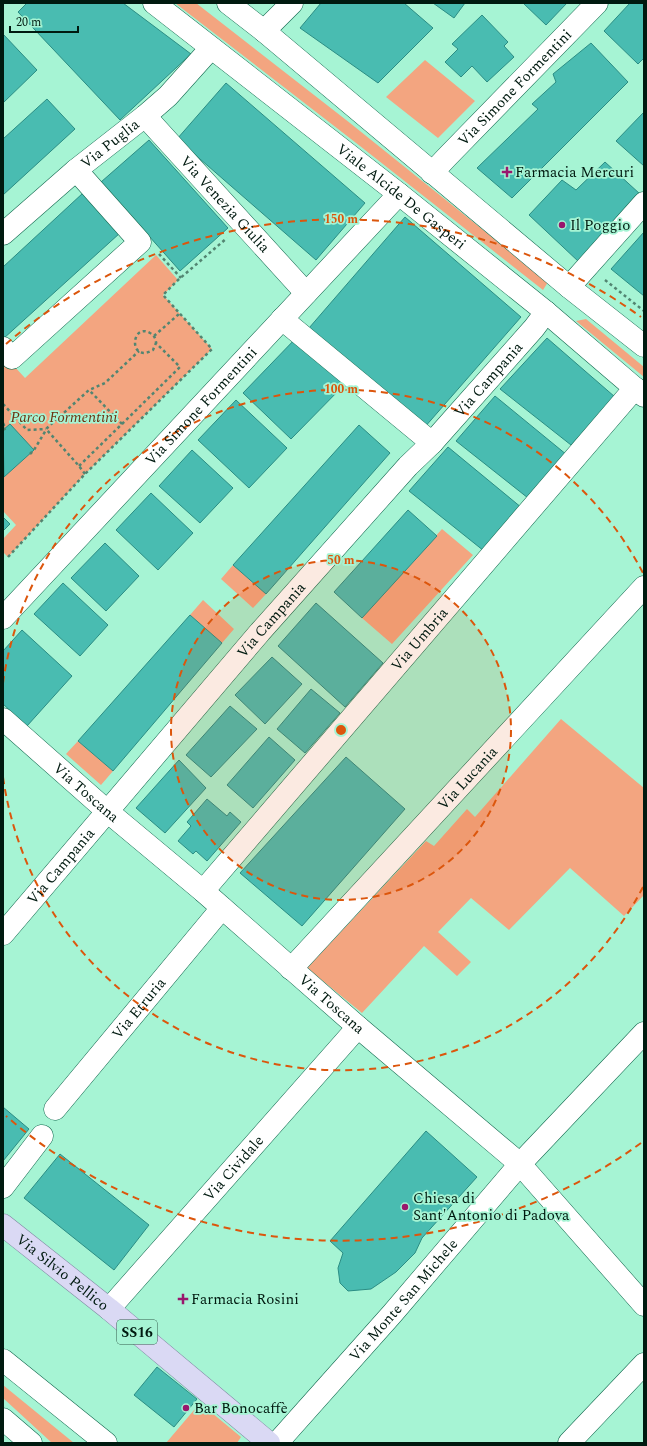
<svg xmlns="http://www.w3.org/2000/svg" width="647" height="1446" viewBox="0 0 647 1446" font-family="Spectral,serif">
  <rect width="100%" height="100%" fill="#a6f4d4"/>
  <path fill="#f3a580" d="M 175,3 L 196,3 L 350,123 L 548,282 L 543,290 L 360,146 Z
    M 425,60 L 475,101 L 438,138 L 386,97 Z
    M 156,255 L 178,280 L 163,295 L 212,349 L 85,474 L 8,557 L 3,552 L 3,539 L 16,525 L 3,511 L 3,354 L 25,378 Z
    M 586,319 L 644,367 L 644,377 L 576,321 Z
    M 442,529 L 473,555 L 392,644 L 362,618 Z
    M 233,565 L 266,594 L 253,608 L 221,579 Z
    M 203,600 L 234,629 L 222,643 L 190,615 Z
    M 561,719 L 644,788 L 644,895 L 624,916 L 570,868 L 509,930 L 471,898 L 438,932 L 471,962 L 457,976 L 424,946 L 362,1013 L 307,968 L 426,841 L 434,846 L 467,809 L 475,817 Z
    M 78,741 L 113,771 L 101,785 L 66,754 Z
    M 3,1385 L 74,1443 L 52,1443 L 3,1398 Z
    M 200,1403 L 241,1437 L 237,1443 L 166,1443 Z"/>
  <path fill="#49bcb1" stroke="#2b8d84" d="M 27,3 L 123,3 L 191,54 L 120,120 L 18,12 Z
    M 321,3 L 404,3 L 433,28 L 378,83 L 300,28 Z
    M 433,3 L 465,3 L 454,18 Z
    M 523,3 L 567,3 L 546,25 Z
    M 630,3 L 644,3 L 644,58 L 638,64 L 604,31 Z
    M 482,15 L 508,42 L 504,46 L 514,57 L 487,82 L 472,66 L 461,77 L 445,62 L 458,49 L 452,44 Z
    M 3,34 L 37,70 L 3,103 Z
    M 591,43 L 628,82 L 512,198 L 477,168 L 538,109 L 532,104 L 556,82 L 553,74 Z
    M 226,83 L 365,203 L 316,260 L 177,139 Z
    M 47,99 L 75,129 L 3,195 L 3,139 Z
    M 644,112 L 644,166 L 616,141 Z
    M 149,140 L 228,228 L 180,271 L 101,182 Z
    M 605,162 L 640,194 L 579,262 L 529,215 L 562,180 L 576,190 Z
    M 83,193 L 120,233 L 3,339 L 3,267 Z
    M 405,217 L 521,317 L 424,428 L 309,328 Z
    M 644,232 L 644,296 L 611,269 Z
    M 298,336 L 346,383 L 291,439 L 243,393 Z
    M 547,338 L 615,397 L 571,445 L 500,389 Z
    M 495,396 L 567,455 L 528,498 L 456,441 Z
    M 236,400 L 287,448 L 249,488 L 198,440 Z
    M 10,424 L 34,450 L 4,477 L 3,430 Z
    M 359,425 L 390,453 L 266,594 L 233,565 Z
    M 448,447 L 522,508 L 484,551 L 409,491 Z
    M 192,450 L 233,488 L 200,523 L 159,486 Z
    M 151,493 L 193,533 L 158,570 L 116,530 Z
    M 408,510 L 437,536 L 362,618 L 334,592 Z
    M 3,517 L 10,524 L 3,531 Z
    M 105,543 L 139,576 L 106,611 L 71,578 Z
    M 63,583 L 108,625 L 80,656 L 34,614 Z
    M 316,603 L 383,663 L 345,707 L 278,646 Z
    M 190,615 L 222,643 L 113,771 L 78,741 Z
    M 22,630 L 72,676 L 27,726 L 3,704 L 3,651 Z
    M 272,657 L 302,684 L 265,724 L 235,695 Z
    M 311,689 L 340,713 L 305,753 L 277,729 Z
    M 230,706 L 257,729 L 211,777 L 186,755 Z
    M 269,737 L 295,760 L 253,808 L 227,785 Z
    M 346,757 L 405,809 L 302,926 L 240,873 Z
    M 179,760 L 206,788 L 165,833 L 136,808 Z
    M 207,799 L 227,816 L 230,812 L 241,822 L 207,861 L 196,851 L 193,854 L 178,841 L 191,826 L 187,822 Z
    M 3,1107 L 29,1129 L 3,1161 Z
    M 426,1131 L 477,1177 L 422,1238 L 415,1253 L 396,1272 L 371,1289 L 348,1291 L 340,1283 L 338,1268 L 343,1253 L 330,1241 Z
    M 60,1154 L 149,1225 L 114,1270 L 24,1198 Z
    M 157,1367 L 197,1399 L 174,1427 L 134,1395 Z"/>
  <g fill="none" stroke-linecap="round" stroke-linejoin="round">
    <g stroke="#12684e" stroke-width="23">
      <g id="minor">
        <path id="s1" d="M 154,3 L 399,194 L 546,312 L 644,396"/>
        <path d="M 228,3 L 264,31 L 569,287 L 644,346"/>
        <path d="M 264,31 L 292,3"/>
        <path id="s2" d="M 145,116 L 306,293"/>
        <path id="s3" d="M 432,173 L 446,158 L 597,3"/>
        <path id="s4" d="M 3,234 L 76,170 L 145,116 L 168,96 L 211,48"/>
        <path d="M 569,287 L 644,203"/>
        <path d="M 282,319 L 432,443"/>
        <path d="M 3,348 L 12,358 L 140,242 L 76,170"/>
        <path id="s5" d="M 3,618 L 399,194"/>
        <path id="s6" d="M 3,719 L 107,811 L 203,891 L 358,1027 L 520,1164 L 644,1305"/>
        <path id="s7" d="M 203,891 L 635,388"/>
        <path id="s8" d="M 3,934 L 260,632 L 408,466 L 432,443 L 534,328 L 546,312"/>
        <path id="s9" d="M 291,969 L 644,587"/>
        <path id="s10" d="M 55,1109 L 222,908"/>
        <path d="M 3,1187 L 42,1136"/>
        <path id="s11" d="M 109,1309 L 358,1027"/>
        <path d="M 3,1360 L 106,1443"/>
        <path d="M 3,1419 L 31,1443"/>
        <path id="s12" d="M 277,1443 L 392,1314 L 520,1164 L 644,1033"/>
        <path d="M 569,1443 L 644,1364"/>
      </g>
    </g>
    <g stroke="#7e86a0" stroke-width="23">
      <g id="major">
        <path id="s13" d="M 3,1225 L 109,1309 L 269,1443"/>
      </g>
    </g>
    <path stroke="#528571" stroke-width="2.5" stroke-dasharray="3 3" stroke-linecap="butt" d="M 159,254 L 181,278
      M 605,280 L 644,311
      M 154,336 L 179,314
      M 3,404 L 27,430 L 46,429
      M 3,423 L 4,425 L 3,426
      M 122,424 L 180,367 L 156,343 C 156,339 154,335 150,333 C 131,322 128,364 153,350 L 156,343
      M 3,430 L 6,428
      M 30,454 L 34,450 L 46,430
      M 79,466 L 122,424 L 89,390
      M 85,474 L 79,466 L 46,429 L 89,390 L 105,383 L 139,351
      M 8,557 L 85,474 L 212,349 L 163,295 L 178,280 L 227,238"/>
    <use href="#minor" stroke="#fff" stroke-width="22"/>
    <use href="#major" stroke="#dad9f4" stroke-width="22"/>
  </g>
  <circle cx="341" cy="730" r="170" fill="#dc560c" fill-opacity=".12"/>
  <g fill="none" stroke="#dc560c" stroke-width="2" stroke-dasharray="7 5">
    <circle cx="341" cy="730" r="170"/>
    <path d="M643 887A341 341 0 0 1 3 777M3 683A341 341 0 0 1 643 573"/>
    <path d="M641 1143A511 511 0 0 1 6 1116M6 344A511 511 0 0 1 641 317"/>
  </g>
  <g fill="#99176d" stroke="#a6f4d4" stroke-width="1.5">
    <path d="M505 166h4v4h4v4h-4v4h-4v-4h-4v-4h4z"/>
    <circle cx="562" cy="225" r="4"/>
    <circle cx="405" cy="1207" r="4"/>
    <path d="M181 1293h4v4h4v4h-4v4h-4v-4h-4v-4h4z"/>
    <circle cx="186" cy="1408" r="4"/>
  </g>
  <g text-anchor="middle" stroke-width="3.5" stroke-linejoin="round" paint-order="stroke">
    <rect fill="#a6f4d4" stroke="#325b4b" stroke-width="1" x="117" y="1320" width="40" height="24" rx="3"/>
    <g font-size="14" font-weight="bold" fill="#001a10">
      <text x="137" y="1337">SS16</text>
    </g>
    <g font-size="15" fill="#001a10" stroke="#a6f4d4">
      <text dy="5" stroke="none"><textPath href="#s3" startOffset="119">Via Simone Formentini</textPath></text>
      <text dy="5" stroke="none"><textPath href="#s4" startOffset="140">Via Puglia</textPath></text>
      <text dy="5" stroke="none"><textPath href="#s1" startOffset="314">Viale Alcide De Gasperi</textPath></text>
      <text dy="5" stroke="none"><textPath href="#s2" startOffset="119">Via Venezia Giulia</textPath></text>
      <text dy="5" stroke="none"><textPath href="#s8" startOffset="737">Via Campania</textPath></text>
      <text dy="5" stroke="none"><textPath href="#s5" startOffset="290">Via Simone Formentini</textPath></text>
      <text dy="5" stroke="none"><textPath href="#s8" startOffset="413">Via Campania</textPath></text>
      <text dy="5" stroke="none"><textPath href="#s7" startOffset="332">Via Umbria</textPath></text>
      <text dy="5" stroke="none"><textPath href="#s9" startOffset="260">Via Lucania</textPath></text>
      <text dy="5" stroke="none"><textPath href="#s6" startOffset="111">Via Toscana</textPath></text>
      <text dy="5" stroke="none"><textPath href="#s8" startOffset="89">Via Campania</textPath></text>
      <text dy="5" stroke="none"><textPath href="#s6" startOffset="435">Via Toscana</textPath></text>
      <text dy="5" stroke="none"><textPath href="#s10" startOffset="131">Via Etruria</textPath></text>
      <text dy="5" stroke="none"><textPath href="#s11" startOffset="188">Via Cividale</textPath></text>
      <text dy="5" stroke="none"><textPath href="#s13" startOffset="76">Via Silvio Pellico</textPath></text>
      <text dy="5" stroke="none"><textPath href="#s12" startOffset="191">Via Monte San Michele</textPath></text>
    </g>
    <g font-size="15" fill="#001a10" stroke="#a6f4d4" text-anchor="start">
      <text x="515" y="177">Farmacia Mercuri</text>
      <text x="570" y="230">Il Poggio</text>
      <text x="413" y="1203">Chiesa di<tspan x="413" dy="17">Sant'Antonio di Padova</tspan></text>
      <text x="191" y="1304">Farmacia Rosini</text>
      <text x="194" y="1413">Bar Bonocaffè</text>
    </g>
    <g font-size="15" font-style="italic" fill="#6d3210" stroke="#a6f4d4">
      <text x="64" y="422">Parco Formentini</text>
    </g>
  </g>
  <circle cx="341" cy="730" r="6" fill="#dc560c" stroke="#a6f4d4" stroke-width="2"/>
  <g font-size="12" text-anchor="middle" font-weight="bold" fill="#dc560c" stroke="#a6f4d4" stroke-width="3.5" stroke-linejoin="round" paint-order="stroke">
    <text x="341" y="223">150 m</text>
    <text x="341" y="393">100 m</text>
    <text x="341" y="564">50 m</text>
  </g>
  <rect width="647" height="1446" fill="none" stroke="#001a10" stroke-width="8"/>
  <path d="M10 26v6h68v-6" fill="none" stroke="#001a10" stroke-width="2"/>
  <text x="16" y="26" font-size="12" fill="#001a10" stroke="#a6f4d4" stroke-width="3" paint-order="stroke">20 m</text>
</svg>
